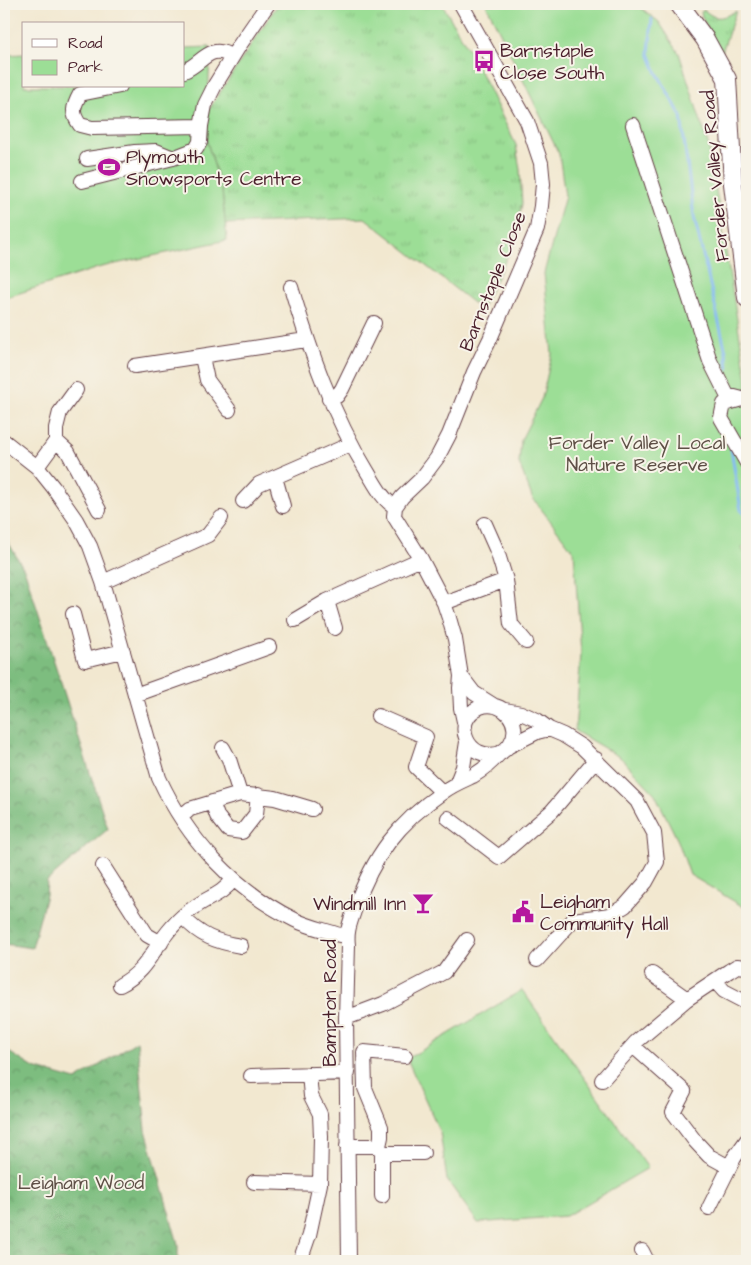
<svg xmlns="http://www.w3.org/2000/svg" width="751" height="1265" viewBox="0 0 751 1265" font-family="'Architects Daughter',sans-serif">
  <defs>
    <pattern id="grass-tufts" width="24" height="20" patternUnits="userSpaceOnUse" patternTransform="scale(1.25)"><rect width="24" height="20" fill="#9cde96"/><path d="M3 7l-1-3M5 7V3M7 7l1-3M15 17l-1-3M17 17v-4M19 17l1-3" fill="none" stroke="#88be81"/></pattern>
    <pattern id="forest-crowns" width="20" height="18" patternUnits="userSpaceOnUse" patternTransform="scale(1.25)"><rect width="20" height="18" fill="#7dbd7f"/><path d="M2 6a3 3 0 1 1 6 0M12 15a3 3 0 1 1 6 0" fill="none" stroke="#689968"/></pattern>
  </defs>
  <rect width="100%" height="100%" fill="#f7f3e8"/>
  <filter id="ink" filterUnits="userSpaceOnUse"><feTurbulence type="fractalNoise" baseFrequency=".02" numOctaves="2"/><feDisplacementMap in="SourceGraphic" scale="10" xChannelSelector="R" yChannelSelector="G"/><feConvolveMatrix kernelMatrix="1 2 1 2 8 2 1 2 1" color-interpolation-filters="sRGB"/></filter>
  <filter id="wash" filterUnits="userSpaceOnUse"><feTurbulence type="fractalNoise" baseFrequency=".0096" numOctaves="4" result="noise"/><feDisplacementMap in="SourceGraphic" scale="20" xChannelSelector="R" yChannelSelector="G"/><feGaussianBlur stdDeviation="1.12" result="paint"/><feColorMatrix in="noise" values="0 0 0 0 0 0 0 0 0 0 0 0 0 0 0 0 0 1.4 0 .05"/><feComposite in="paint" operator="in"/></filter>
  <g filter="url(#wash)">
    <rect width="100%" height="100%" fill="#f2e8d0"/>
    <path fill="url(#grass-tufts)" stroke="#737e60" d="M 278,4 L 442,4 L 473,57 L 516,145 L 520,170 L 522,204 L 512,247 L 481,309 L 365,218 L 225,224 L 222,191 L 207,142 L 208,111 Z
      M 704,10 C 717,21 722,18 736,11 L 721,55 L 702,17 L 701,12 Z"/>
    <path fill="url(#forest-crowns)" stroke="#646e55" d="M 4,535 L 25,571 L 108,829 L 47,881 L 46,895 L 32,948 L 4,944 Z
      M 137,1041 L 146,1130 L 178,1244 L 178,1261 L 4,1261 L 4,1049 L 34,1068 L 76,1080 Z"/>
    <path fill="#9cde96" stroke="#737e60" d="M 486,4 L 636,4 L 659,22 L 679,53 L 709,147 L 747,381 L 747,545 L 742,548 L 747,558 L 747,909 L 690,875 L 678,841 L 655,794 L 621,758 L 575,731 L 581,654 L 574,552 L 532,497 L 519,463 L 521,440 L 542,398 L 552,354 L 544,273 L 565,196 L 559,154 Z
      M 210,47 L 207,142 L 222,191 L 227,240 L 101,267 L 4,298 L 4,55 L 24,54 L 24,86 L 184,86 L 184,48 Z
      M 522,990 L 648,1168 L 566,1216 L 478,1223 L 447,1180 L 440,1132 L 407,1059 Z"/>
    <g fill="none" stroke-linecap="round" stroke-linejoin="round">
      <path stroke="#85baf4" stroke-width="3" d="M 652,19 L 649,53 L 656,71 L 681,116 L 694,217 L 726,352 L 728,370
        M 731,449 L 741,510 L 747,516"/>
    </g>
  </g>
  <g filter="url(#ink)">
    <g fill="none" stroke-linecap="round" stroke-linejoin="round">
      <g stroke="#633d44" stroke-width="16">
        <path id="minor" d="M 461,4 L 527,121 L 541,163 L 543,184 L 541,206 L 537,229 L 490,339 L 474,372 L 449,435 L 437,458 L 422,478 L 402,497 L 395,507 L 394,516 L 421,559 L 444,603 L 449,618 L 455,639 L 461,676 L 460,688 L 461,708 L 465,726
          M 184,71 C 203,63 210,42 232,57
          M 120,86 L 80,94 C 73,107 71,113 80,125 L 92,128 L 201,126
          M 633,125 L 710,361 L 727,395 L 742,399
          M 87,159 L 135,152 L 156,151 L 173,158
          M 82,181 L 173,158 L 196,149 L 200,142 L 201,126 L 205,105 L 215,85 L 239,46 L 268,4
          M 291,287 C 310,351 332,414 367,471 C 375,484 382,499 395,507
          M 202,357 L 207,380 L 229,410
          M 135,366 L 306,340
          M 329,399 L 337,396 L 342,389 L 374,323
          M 742,399 L 724,404 L 721,418 L 747,463
          M 4,441 L 37,467 L 53,487 L 76,520 L 90,546 L 103,582 L 159,778 C 187,839 234,890 295,920 C 309,927 325,930 339,935 L 346,934
          M 56,441 L 68,452 L 99,510
          M 37,467 L 56,441 L 56,428 L 60,412 L 76,390
          M 275,477 L 283,506
          M 243,501 L 259,484 L 351,444
          M 485,524 L 497,551 L 506,580 L 511,624 L 526,642
          M 103,582 L 208,535 L 221,518
          M 327,601 L 335,628
          M 444,603 L 506,580
          M 73,614 L 85,660 L 123,651
          M 295,620 L 327,601 L 421,559
          M 461,676 L 474,693 L 493,705
          M 135,695 L 269,647
          M 505,710 L 521,713 L 537,720 L 549,729 L 563,735 L 582,747 L 637,801 L 654,833 L 657,862 L 646,882 L 625,906 L 610,915 L 573,920 L 537,960
          M 378,716 L 426,737 L 416,767 L 442,792
          M 509,746 L 537,732 L 549,729
          M 223,748 L 229,759 L 240,794
          M 457,782 L 463,767 L 467,742
          M 212,802 L 217,816 L 228,830 L 242,832 L 256,814 L 258,795
          M 181,817 L 190,809 L 240,794 L 275,798 L 312,809
          M 448,818 L 499,857 L 552,811 L 596,759
          M 103,866 L 147,935 L 161,943
          M 183,917 C 200,936 216,942 241,946
          M 652,974 L 687,999
          M 715,981 L 724,991 L 747,1003
          M 120,985 C 147,971 153,948 172,927 C 178,920 187,912 195,907 C 210,896 220,896 233,880
          M 346,1018 L 383,1004 L 444,972 L 467,940
          M 633,1046 L 684,1091 L 673,1112 L 695,1141 L 709,1156 L 729,1167
          M 251,1076 L 348,1073
          M 602,1080 L 636,1042 L 687,999 L 729,971 L 737,966 L 747,967
          M 347,1146 L 379,1146
          M 382,1153 L 423,1153
          M 254,1182 L 320,1184
          M 382,1196 L 382,1153 L 379,1146 L 381,1137 L 381,1127 L 365,1088 L 364,1052 L 405,1056
          M 709,1208 L 734,1158 L 747,1140
          M 642,1251 L 647,1261
          M 300,1261 L 309,1235 L 320,1184 L 321,1137 L 320,1114 L 311,1096 L 309,1074
          M 349,1261 L 346,1018 L 348,945 C 346,930 351,921 355,908 C 373,856 398,823 443,792 C 452,785 462,781 473,776 C 483,770 491,763 499,754 C 503,751 507,749 510,744 C 524,724 502,698 480,707 C 450,720 467,764 501,753"/>
      </g>
      <g stroke="#633d44" stroke-width="20">
        <path id="major" d="M 679,4 L 705,39 L 727,79 L 733,184 L 747,298"/>
      </g>
      <use href="#minor" stroke="#fff" stroke-width="14"/>
      <use href="#major" stroke="#fff" stroke-width="18"/>
    </g>
  </g>
  <defs>
    <g id="bus-bare" transform="scale(1.725)"><path d="M-5-6H5V4H4V6H2V4H-2V6H-4V4H-5ZM-3.5-4V0h7V-4ZM-3.5 1.2v1.5H-2V1.2ZM2 1.2v1.5H3.5V1.2Z" fill="#b5179e" stroke="#f7f3e8" stroke-width="2.5" paint-order="stroke"/></g>
    <g id="stadium-bare" transform="scale(1.725)"><path d="M0-5a6.5 5 0 1 0 0 10a6.5 5 0 1 0 0-10ZM-3.5-1.8h7v3.6h-7Z" fill="#b5179e" stroke="#f7f3e8" stroke-width="2.5" paint-order="stroke"/></g>
    <g id="bar-bare" transform="scale(1.725)"><path d="M-6-5H6L.8 .8V4.5H3.5V6h-7V4.5H-.8V.8Z" fill="#b5179e" stroke="#f7f3e8" stroke-width="2.5" paint-order="stroke"/></g>
    <g id="civic-bare" transform="scale(1.725)"><path d="M-.6-6.5H3V-4.5H.6V-3L4-1V1h2V6H-6V1h2V-1L-.6-3ZM-1.2 2.5V6h2.4V2.5Z" fill="#b5179e" stroke="#f7f3e8" stroke-width="2.5" paint-order="stroke"/></g>
  </defs>
  <g fill-rule="evenodd">
    <use href="#bus-bare" x="484" y="61"/>
    <use href="#stadium-bare" x="109" y="167"/>
    <use href="#bar-bare" x="423" y="903"/>
    <use href="#civic-bare" x="523" y="912"/>
  </g>
  <g text-anchor="middle" stroke-width="4" stroke-linejoin="round" paint-order="stroke">
    <g font-size="19" fill="#4a1f2b" stroke="#f7f3e8" text-anchor="start">
      <text x="500" y="57">Barnstaple<tspan x="500" dy="22">Close South</tspan></text>
      <text x="126" y="163">Plymouth<tspan x="126" dy="22">Snowsports Centre</tspan></text>
      <text x="540" y="908">Leigham<tspan x="540" dy="22">Community Hall</tspan></text>
      <text x="406" y="910" text-anchor="end">Windmill Inn</text>
    </g>
    <g font-size="19" fill="#4a1f2b" stroke="#f7f3e8">
      <text transform="translate(714 176) rotate(-95)" y="7">Forder Valley Road</text>
      <text transform="translate(492 281) rotate(-68)" y="7">Barnstaple Close</text>
      <text transform="translate(329 1003) rotate(-90)" y="7">Bampton Road</text>
    </g>
    <g font-size="19" fill="#5e4f46" stroke="#f7f3e8">
      <text x="637" y="449">Forder Valley Local<tspan x="637" dy="22">Nature Reserve</tspan></text>
      <text x="81" y="1189">Leigham Wood</text>
    </g>
  </g>
  <rect width="751" height="1265" fill="none" stroke="#f7f3e8" stroke-width="20"/>
  <rect x="22" y="22" width="162" height="65" fill="#f7f3e8" stroke="#b29e9c"/>
  <rect x="32" y="39" width="25" height="8" fill="#ffffff" stroke="#b29e9c"/>
  <text x="68" y="48" font-size="15" fill="#4a1f2b">Road</text>
  <rect x="32" y="60" width="25" height="15" fill="#9cde96" stroke="#b29e9c"/>
  <text x="68" y="72" font-size="15" fill="#4a1f2b">Park</text>
</svg>
